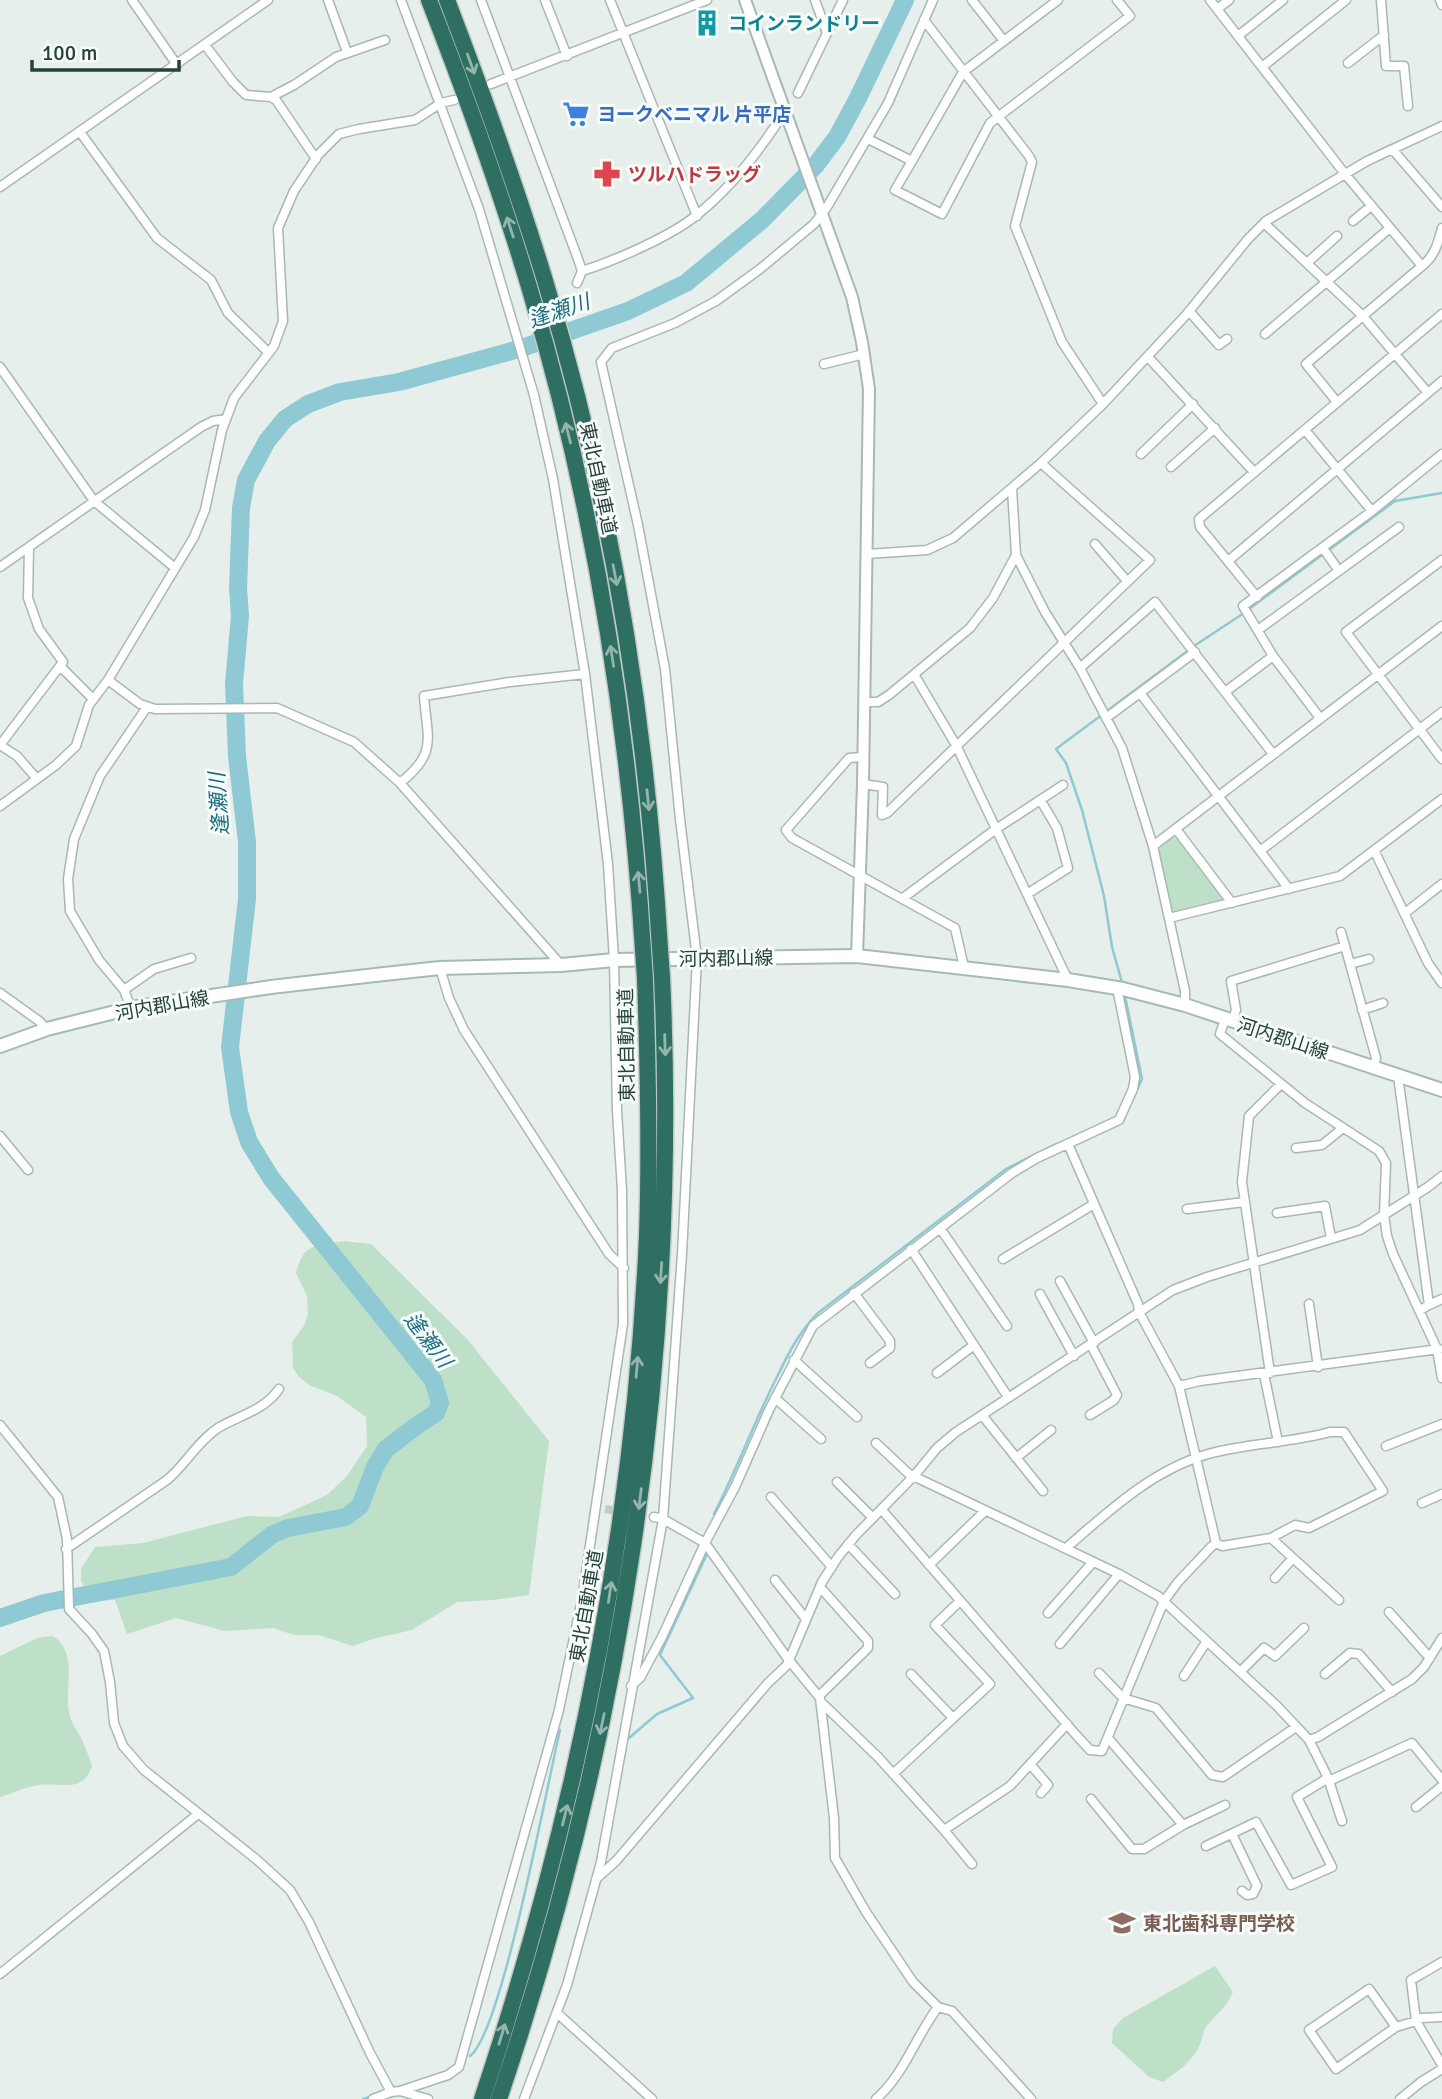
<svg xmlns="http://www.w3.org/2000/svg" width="1442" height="2099" viewBox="0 0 1442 2099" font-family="Signika,'Noto Sans JP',sans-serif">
  <rect width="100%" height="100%" fill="#e6efeb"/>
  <path fill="#bfe0c8" d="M 1172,838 L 1178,838 L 1223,895 L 1221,902 L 1177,913 L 1171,909 L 1157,850 Z
    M 343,1241 L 371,1244 L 467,1339 L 549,1441 L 529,1595 L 493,1600 L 457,1602 L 412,1630 L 373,1639 L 353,1646 L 319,1635 L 294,1635 L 273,1628 L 225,1631 L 176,1618 L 127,1634 L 115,1600 L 96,1601 L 91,1598 L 81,1581 L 81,1569 L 95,1547 L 143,1543 L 247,1516 L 279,1517 L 327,1495 L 347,1476 L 367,1446 L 366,1417 L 337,1396 L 309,1385 L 299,1377 L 293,1368 L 292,1342 L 304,1326 L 308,1314 L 307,1296 L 296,1273 C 304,1242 314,1247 343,1241 Z
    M 53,1636 C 81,1654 61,1693 71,1720 C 74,1727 79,1733 82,1740 C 86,1748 89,1758 92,1766 C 83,1794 61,1782 39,1785 C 26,1787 13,1793 0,1797 L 0,1656 L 37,1638 Z
    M 1215,1966 L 1233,1992 C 1226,2009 1216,2013 1206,2027 C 1203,2031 1203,2037 1201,2042 C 1194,2061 1178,2071 1163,2082 L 1149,2077 L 1112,2043 L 1113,2029 L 1123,2018 Z"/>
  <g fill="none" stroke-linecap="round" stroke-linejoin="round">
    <path stroke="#8ec9d4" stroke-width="2.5" d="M 1249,609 L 1395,501 L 1442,493
      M 1123,986 L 1112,947 L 1104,896 L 1082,810 L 1066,763 L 1056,749 L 1197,644 L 1244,613
      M 1106,1130 L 1122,1123 L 1142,1079 L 1125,996
      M 714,1514 C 736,1471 753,1425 775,1381 C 787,1356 798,1333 818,1313 L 1006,1169 L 1056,1144
      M 629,1738 L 657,1714 L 693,1698 L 660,1655 L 707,1554
      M 470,2056 C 502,2033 548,1780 560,1730
      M 396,2088 L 409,2084
      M 363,2099 L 373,2096"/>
    <path stroke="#8ec9d4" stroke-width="18" d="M 0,1618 L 44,1603 L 231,1567 L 273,1534 L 288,1528 L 346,1517 L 360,1506 L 375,1467 L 386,1449 L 416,1426 L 436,1413 L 440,1403 L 433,1380 L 271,1178 L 249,1142 L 239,1112 L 230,1047 L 247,899 L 247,842 L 237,756 L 234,684 L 240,616 L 238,588 L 241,508 L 246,480 L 267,441 L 285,419 L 308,404 L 340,392 L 399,382 L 519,349 L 628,311 L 686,283 L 762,220 L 815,166 L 837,137 L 858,98 L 905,0"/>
    <path stroke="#bfccc8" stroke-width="8" stroke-dasharray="8 4" stroke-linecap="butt" d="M 605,1509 L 623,1512"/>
    <g stroke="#a8b8b2" stroke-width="11">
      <path id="minor" d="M 132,0 L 177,65
        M 328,0 L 347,52
        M 481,0 L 578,259 L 582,271 L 577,283
        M 545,0 L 567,56
        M 610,0 L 697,216
        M 815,0 L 827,33
        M 972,0 L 1004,41
        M 1210,0 L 1345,174 L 1422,266 L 1306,364 L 1337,402
        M 1381,0 L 1386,66 L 1404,66 L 1408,106
        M 1440,0 L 1442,5
        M 1217,9 L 1229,0
        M 924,20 L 1029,156 L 1032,162 L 1015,226 L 1062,342 L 1103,404
        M 1238,36 L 1283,0
        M 205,45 L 233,82 L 246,95 L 271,97 L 276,100 L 316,159
        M 1348,63 L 1384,35
        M 1262,67 L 1346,0
        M 491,84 L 707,0
        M 798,93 L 843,0
        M 271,97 L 294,85 L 336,57 L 385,40
        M 80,132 L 157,238 L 211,280 L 228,313 L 269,353
        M 868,139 L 912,161 L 895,190 L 942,214 L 990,123 L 1130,16 L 1117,0
        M 1393,150 L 1442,207
        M 912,161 L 963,72 L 1058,0
        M 0,187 L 268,0
        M 1353,221 L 1371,206
        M 1264,223 L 1362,315 L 1428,393
        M 1308,262 L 1337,236
        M 1422,266 C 1435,256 1438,243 1442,228
        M 582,271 C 614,261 672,236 698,214 C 734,185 761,149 785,111
        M 1189,311 L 1219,345 L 1227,339
        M 1265,334 L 1390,228
        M 1148,357 L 1254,472
        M 824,364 L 864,354
        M 0,367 L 94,501 L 175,568
        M 1305,430 L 1372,511
        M 1141,454 L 1193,404
        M 1171,467 L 1215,428
        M 1095,544 L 1127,581
        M 1323,548 L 1339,571
        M 867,554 L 927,550 L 953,538 L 1041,463 L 1103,404 L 1186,315 L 1248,239 L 1266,221 L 1367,161 L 1442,126
        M 1016,555 L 1045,612 L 1080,668 L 1122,748 L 1153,846 L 1185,991 L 1185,1005
        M 1442,560 L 1346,632 L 1442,759
        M 1228,561 L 1442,381
        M 0,567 L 201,427 L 213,421 L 226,419
        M 1257,597 L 1200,527 L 1199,519 L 1442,314
        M 1258,630 L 1399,527
        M 61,667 L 93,699
        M 1080,668 L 1155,602 L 1273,754
        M 915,676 L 956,745 L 1068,980
        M 108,680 L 140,704 L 155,709 L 277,708 L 354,742 L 400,783 L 561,965
        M 1225,692 L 1273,656
        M 1140,693 L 1289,889
        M 864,702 L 878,702 L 889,695 L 970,628 L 993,598 L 1016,555 L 1012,489
        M 1106,718 L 1195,652
        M 1320,718 L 1273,656 L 1243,606 L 1372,511 L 1442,454
        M 0,745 L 63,662 L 39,629 L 28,598 L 29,547
        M 0,745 L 17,756 L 37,779
        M 862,757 L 849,758 L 786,830 L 792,838 L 955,928 L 964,967
        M 400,783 C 438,753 427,739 424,696 L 510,682 L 585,674
        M 863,784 L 883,787 L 882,815 L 887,813 L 1150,560 L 1041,463
        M 0,806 L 56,765 L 76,746 L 89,705 L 108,680 L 194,537 L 205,510 L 222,430 L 234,398 L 274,346 L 283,321 L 278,228 L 294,191 L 318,155 L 339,134 L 359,129 L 415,120 L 441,103 L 454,100
        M 1176,829 L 1232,903
        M 1153,846 L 1442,626
        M 1260,851 L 1442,712
        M 1375,852 L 1428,963 L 1442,983
        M 1027,894 L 1068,868 L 1057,828 L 1041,801
        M 903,898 L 996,829 L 1063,785
        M 1405,913 L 1442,884
        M 1169,918 L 1340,876 L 1442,799
        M 1341,932 L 1345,946
        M 1350,964 L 1369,959
        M 440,968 L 449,998 L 464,1030 L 609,1254 L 624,1268
        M 124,990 L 154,969 L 191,958
        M 0,993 L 39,1021 L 47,1029
        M 131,1008 L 124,990 L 99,960 L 70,911 L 68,879 L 74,839 L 100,776 L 147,707
        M 1362,1010 L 1383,1003
        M 1225,1019 L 1220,1034 L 1305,1103 L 1379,1151 L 1386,1163 L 1384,1215 L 1387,1236 L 1393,1254 L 1437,1349 L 1442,1378
        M 1232,1022 L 1236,1010 L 1231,981 L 1345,946 L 1376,1058 L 1374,1068
        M 1398,1076 L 1429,1305 L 1420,1310
        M 0,1136 L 28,1170
        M 1068,1144 L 1138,1304 L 1139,1312 L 1179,1386 L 1216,1543
        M 1296,1148 L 1322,1145 L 1343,1128
        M 1187,1209 L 1245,1202
        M 1277,1213 L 1325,1206 L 1331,1238
        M 940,1228 L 1007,1326
        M 911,1249 L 1008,1397
        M 1003,1259 L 1094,1204
        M 1060,1281 L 1094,1343
        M 854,1293 L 890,1341 L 890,1348 L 870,1363
        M 1040,1294 L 1074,1356
        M 1309,1304 L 1318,1367
        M 1429,1305 L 1442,1299
        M 794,1360 L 857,1417
        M 937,1373 L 974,1345
        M 1270,1373 L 1242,1182 L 1249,1116 L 1281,1084
        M 1264,1374 L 1278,1442
        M 1179,1386 L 1200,1381 L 1439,1349
        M 775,1398 L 821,1439
        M 982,1415 L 1043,1491
        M 1090,1415 L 1114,1400 L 1117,1395 L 1091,1345
        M 0,1425 L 58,1497 L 67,1539 L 69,1609 L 92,1634 L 104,1651 L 110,1682 L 114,1723 L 123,1746 L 144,1770 L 256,1859 L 290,1890 L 309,1922 L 370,2053 L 391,2092 L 400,2091 L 428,2099
        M 876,1443 L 909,1474 L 1119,1574 L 1158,1596 L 1277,1706 L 1309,1740 L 1318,1737 L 1412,1679 L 1424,1667 L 1442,1638
        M 1386,1446 L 1442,1424
        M 1016,1458 L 1051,1430
        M 837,1482 L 873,1518
        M 771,1497 L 832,1567
        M 1422,1503 L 1442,1494
        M 882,1510 L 1077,1736 L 1090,1750 L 1102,1751 L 1164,1601 L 1178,1582 L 1211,1547 L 1216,1543 L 1222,1546 L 1271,1538 L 1295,1525 L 1309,1528 L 1383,1491 L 1344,1432 L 1330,1432 C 1290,1443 1248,1443 1208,1454 C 1152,1470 1109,1511 1066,1548
        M 654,1517 L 663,1519 L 705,1543 L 788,1659 L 820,1698 L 834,1818 L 835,1858 L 866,1912 L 913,1982 L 938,2007 L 952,2011 L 1031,2099
        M 1271,1538 L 1339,1600
        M 848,1544 L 895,1594
        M 66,1549 L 167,1480 C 186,1464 197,1442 218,1428 C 238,1416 265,1410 279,1389
        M 929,1565 L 985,1511
        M 1275,1578 L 1293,1558
        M 775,1580 L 806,1619
        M 1389,1612 L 1430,1658
        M 1048,1613 L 1093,1562
        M 1060,1644 L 1119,1574
        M 1240,1672 L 1264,1648 L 1275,1656 L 1304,1628
        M 1099,1673 L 1123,1698 L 1156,1708 L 1212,1775 L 1223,1777 L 1296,1727
        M 911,1674 L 953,1718
        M 1325,1674 L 1350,1653 L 1359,1654 L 1392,1692
        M 1184,1676 L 1207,1641
        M 631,1686 L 640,1678 L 662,1637 L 705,1543 L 735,1487 L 769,1410 L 813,1326 L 1012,1173 L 1037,1158 L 1119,1120 L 1133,1089 L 1135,1077 L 1117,988
        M 819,1696 L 868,1648 L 868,1641 L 820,1587
        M 823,1704 L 878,1757 L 944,1830 L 972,1864
        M 1309,1740 L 1328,1778 L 1342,1821
        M 1030,1764 L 1048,1785 L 1041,1793
        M 893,1774 L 990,1684 L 935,1625 L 960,1601
        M 1329,1781 L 1412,1743 L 1442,1780
        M 1091,1799 L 1132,1849 L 1144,1849 L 1183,1825 L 1108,1738
        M 1416,1807 L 1442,1786
        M 1183,1825 L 1225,1805
        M 944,1830 L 1010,1786 L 1067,1724
        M 1232,1834 L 1257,1886 L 1253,1894 L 1247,1895 L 1242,1891
        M 1206,1846 L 1256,1822 L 1291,1885 L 1332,1867 L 1297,1797 L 1328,1778
        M 596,1879 L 616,1861 L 768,1683 L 787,1665 L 822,1582 L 838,1557 L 856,1535 L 914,1476 L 937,1448 L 956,1432 L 1173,1290 L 1207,1277 L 1360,1230 L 1428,1187 L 1442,1176
        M 1442,1962 L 1411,1980 L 1416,2021 L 1421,2018 L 1442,2017
        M 0,1974 L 198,1814
        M 557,2013 L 652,2099
        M 1396,2027 L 1369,1989 L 1309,2030 L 1336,2069 L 1396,2027 L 1416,2021 L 1442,2065
        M 400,2091 L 448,2075 L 459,2067 L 559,1710 L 582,1599 L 623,1324 L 622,1190 L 617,1111 L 614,960 L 608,864 L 585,674 L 553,479 L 534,395 L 479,209 L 401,0
        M 373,2099 L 391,2092
        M 524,2099 L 567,1985 L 601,1862 L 663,1519 L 682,1254 L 697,958 L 680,819 L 665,669 L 638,525 L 601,362 L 612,348 L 675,323 L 716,301 L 760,269 L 814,224 L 827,207 L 888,103 L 933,0
        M 876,2099 C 904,2075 916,2036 938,2007
        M 1400,2099 L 1421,2082 L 1442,2069"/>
    </g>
    <g stroke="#a8b8b2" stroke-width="14">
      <path id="tertiary" d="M 745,0 L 852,297 L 862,342 L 869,389 L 863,784 L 857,956"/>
    </g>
    <g stroke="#a4bbb3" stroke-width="16">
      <path id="secondary" d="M 0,1046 L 47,1029 L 131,1008 L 271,987 L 384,974 L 440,968 L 561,965 L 614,960 L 857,956 L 1068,980 L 1123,989 L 1185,1005 L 1442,1090"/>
    </g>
    <g stroke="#c2cac8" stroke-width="19">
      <path id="motorway" d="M 429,0 C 466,95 501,192 530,290 C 594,504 629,727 643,950
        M 447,0 C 483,94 517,188 546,284 C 611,499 647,725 660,949
        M 482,2099 C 575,1820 634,1531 647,1236 C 650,1150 648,1064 645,978
        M 499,2099 C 621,1738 680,1358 662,977"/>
    </g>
    <use href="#minor" stroke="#fff" stroke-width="8"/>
    <use href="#tertiary" stroke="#fff" stroke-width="10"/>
    <use href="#secondary" stroke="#fff" stroke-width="12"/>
    <use href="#motorway" stroke="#2f6f62" stroke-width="16"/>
    <g stroke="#c2cac8" stroke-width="19" stroke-linecap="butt">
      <path id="motorway-bridge" d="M 660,949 L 662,977
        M 643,950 L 645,978"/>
    </g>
    <use href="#motorway-bridge" stroke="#2f6f62" stroke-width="16"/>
  </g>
  <defs><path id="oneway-shaft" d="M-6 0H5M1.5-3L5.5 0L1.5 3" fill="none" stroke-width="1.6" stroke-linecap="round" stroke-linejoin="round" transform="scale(1.75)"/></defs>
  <g stroke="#93b5ae">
    <use href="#oneway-shaft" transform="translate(471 64) rotate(70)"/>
    <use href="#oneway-shaft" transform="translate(510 227) rotate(-108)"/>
    <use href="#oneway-shaft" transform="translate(568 433) rotate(-104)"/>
    <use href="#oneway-shaft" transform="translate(615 575) rotate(79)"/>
    <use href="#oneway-shaft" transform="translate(612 656) rotate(-99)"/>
    <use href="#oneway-shaft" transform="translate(648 800) rotate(84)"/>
    <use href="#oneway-shaft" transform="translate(639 882) rotate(-95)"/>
    <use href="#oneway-shaft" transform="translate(665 1045) rotate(88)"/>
    <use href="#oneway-shaft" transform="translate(661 1273) rotate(94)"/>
    <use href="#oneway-shaft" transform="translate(637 1367) rotate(-85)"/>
    <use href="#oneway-shaft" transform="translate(640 1499) rotate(97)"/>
    <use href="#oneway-shaft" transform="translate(610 1592) rotate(-81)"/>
    <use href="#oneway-shaft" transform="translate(602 1724) rotate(102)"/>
    <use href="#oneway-shaft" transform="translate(565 1815) rotate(-76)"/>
    <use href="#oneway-shaft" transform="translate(502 2034) rotate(-73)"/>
  </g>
  <defs>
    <g id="building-bare" transform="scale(2.1)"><path d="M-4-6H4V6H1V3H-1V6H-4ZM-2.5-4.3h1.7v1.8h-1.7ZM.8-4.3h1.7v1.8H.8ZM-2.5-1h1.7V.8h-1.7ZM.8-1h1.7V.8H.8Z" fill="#0f9aa8" stroke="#f7fbf9" stroke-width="2.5" paint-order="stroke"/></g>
    <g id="supermarket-bare" transform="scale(2.1)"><path d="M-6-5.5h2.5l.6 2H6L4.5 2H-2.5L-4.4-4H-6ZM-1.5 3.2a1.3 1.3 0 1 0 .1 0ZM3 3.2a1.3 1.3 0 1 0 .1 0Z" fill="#3f7fe0" stroke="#f7fbf9" stroke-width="2.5" paint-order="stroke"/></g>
    <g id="pharmacy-bare" transform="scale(2.1)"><path d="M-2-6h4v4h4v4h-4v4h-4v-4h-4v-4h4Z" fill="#e0444e" stroke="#f7fbf9" stroke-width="2.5" paint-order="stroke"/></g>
    <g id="university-bare" transform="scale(2.1)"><path d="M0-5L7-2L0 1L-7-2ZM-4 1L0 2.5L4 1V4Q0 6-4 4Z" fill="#8d6e63" stroke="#f7fbf9" stroke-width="2.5" paint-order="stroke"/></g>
  </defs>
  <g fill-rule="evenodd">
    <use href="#building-bare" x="707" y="23"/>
    <use href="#supermarket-bare" x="576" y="114"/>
    <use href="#pharmacy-bare" x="607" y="174"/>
    <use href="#university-bare" x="1122" y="1923"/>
  </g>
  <g text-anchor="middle" stroke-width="6" stroke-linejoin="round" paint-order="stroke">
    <g font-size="19" font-weight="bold" fill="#0d838f" stroke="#f7fbf9" text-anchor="start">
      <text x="728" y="30">コインランドリー</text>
    </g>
    <g font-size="19" font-weight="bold" fill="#366cbe" stroke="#f7fbf9" text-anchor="start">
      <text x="597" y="121">ヨークベニマル 片平店</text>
    </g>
    <g font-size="19" font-weight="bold" fill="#be3a42" stroke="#f7fbf9" text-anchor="start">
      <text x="628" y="181">ツルハドラッグ</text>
    </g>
    <g font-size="19" fill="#24423a" stroke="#f7fbf9">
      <text transform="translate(599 478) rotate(78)" y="7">東北自動車道</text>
      <text transform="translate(726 958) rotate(-1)" y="7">河内郡山線</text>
      <text transform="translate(162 1005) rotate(-10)" y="7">河内郡山線</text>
      <text transform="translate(1283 1038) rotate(18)" y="7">河内郡山線</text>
      <text transform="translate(626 1045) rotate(-91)" y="7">東北自動車道</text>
      <text transform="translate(586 1606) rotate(-80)" y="7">東北自動車道</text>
    </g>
    <g font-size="19" font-weight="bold" fill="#785e54" stroke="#f7fbf9" text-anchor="start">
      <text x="1143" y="1930">東北歯科専門学校</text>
    </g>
    <g font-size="21" font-style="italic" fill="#1c6f80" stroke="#f7fbf9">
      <text transform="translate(559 311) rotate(-19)" y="7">逢瀬川</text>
      <text transform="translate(219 804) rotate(-94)" y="7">逢瀬川</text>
      <text transform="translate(428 1340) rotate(53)" y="7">逢瀬川</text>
    </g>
  </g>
  <path d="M32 60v10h147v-10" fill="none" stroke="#24423a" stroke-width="3.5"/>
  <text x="42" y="60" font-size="21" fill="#24423a" stroke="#f7fbf9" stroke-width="5" paint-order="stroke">100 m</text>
</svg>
